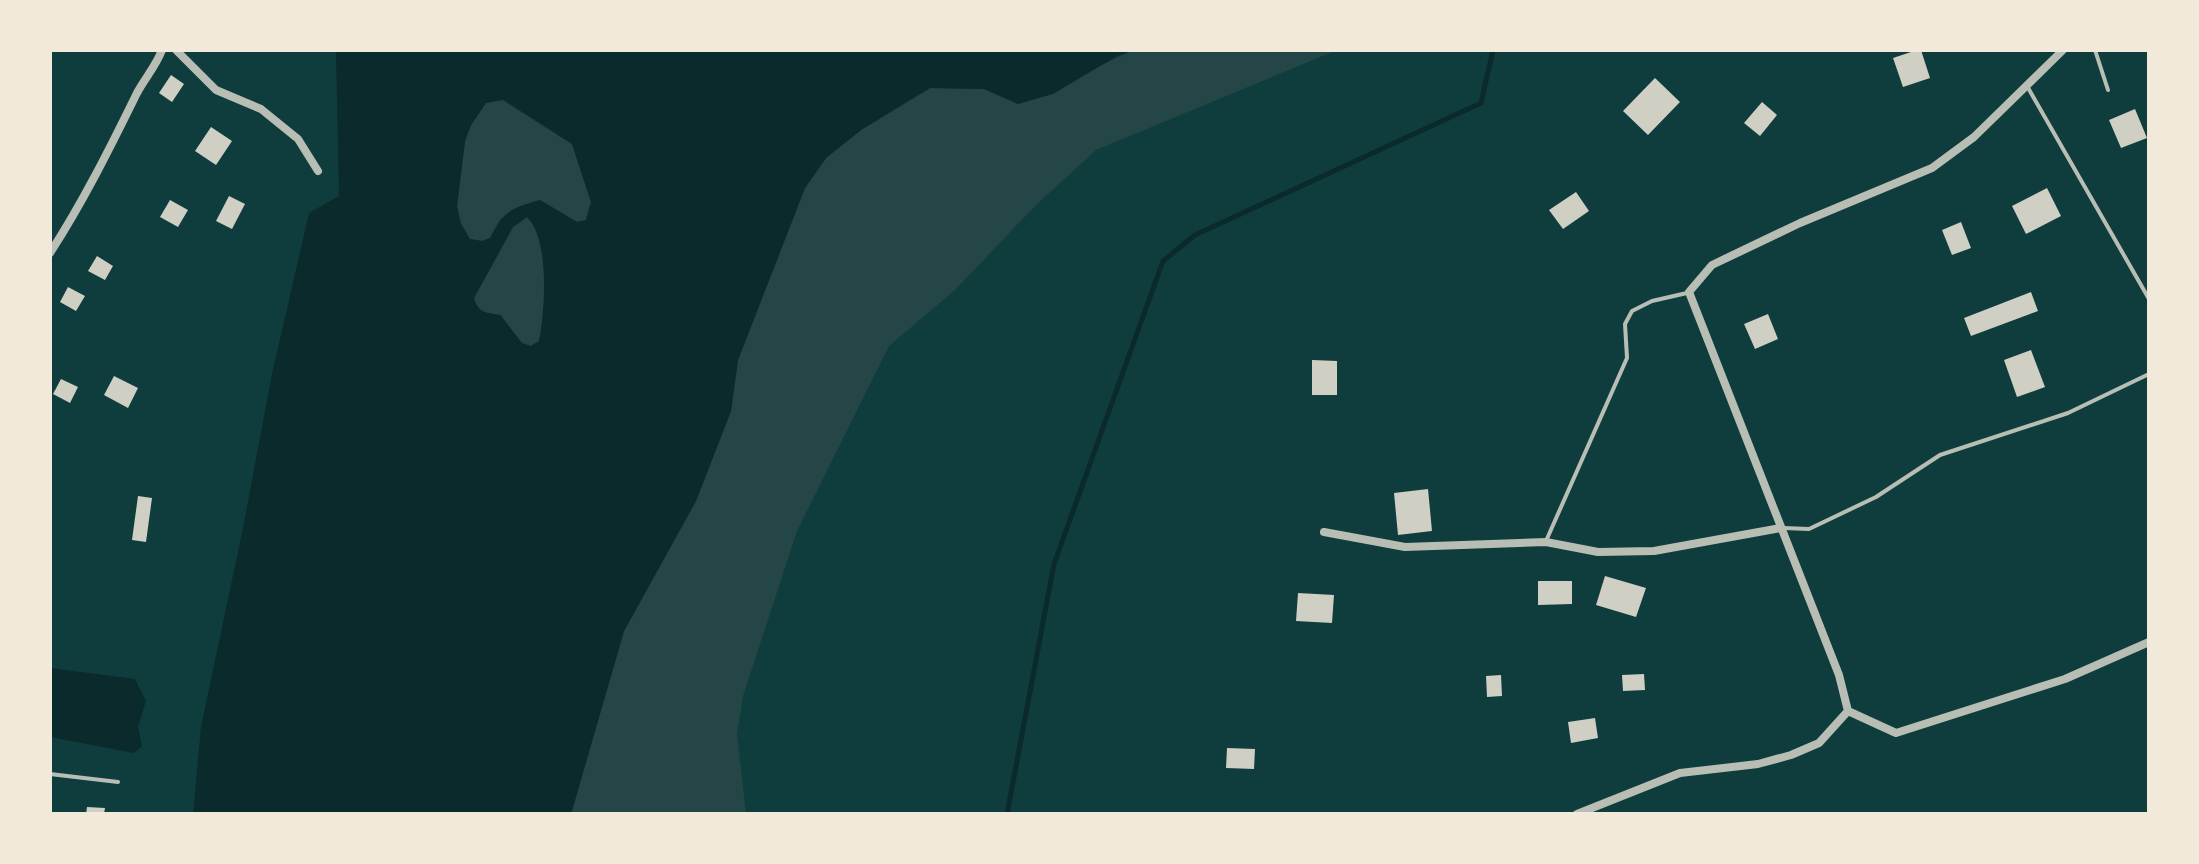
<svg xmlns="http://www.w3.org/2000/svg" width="2199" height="864" viewBox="0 0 2199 864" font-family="'IBM Plex Sans',sans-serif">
  <rect width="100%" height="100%" fill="#0f3d3e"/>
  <path fill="#244646" d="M 1134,50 L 1337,50 L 1096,150 L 1035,206 L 955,290 L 889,346 L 797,531 L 743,696 L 737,734 L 746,814 L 571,814 L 624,631 L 696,501 L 731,411 L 738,360 L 805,188 L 826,158 L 861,130 L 930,88 L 984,89 L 1018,104 Z
    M 503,99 L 572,144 L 591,202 L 586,220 L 577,222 L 540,200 L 500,219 L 490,238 L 482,241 L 470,239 L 461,224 L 457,206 L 465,141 L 471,125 L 486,103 Z
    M 527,217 C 550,239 546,312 539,341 L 531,346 L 522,344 L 501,315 C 486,313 478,313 474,298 L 513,227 Z"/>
  <path fill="#0a2a2b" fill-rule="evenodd" d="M 336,50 L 1134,50 L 1117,56 L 1053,94 L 1018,104 L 984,89 L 930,88 L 861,130 L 826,158 L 805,188 L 738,360 L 731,411 L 696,501 L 624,631 L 571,814 L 193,814 L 201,727 L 243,528 L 272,374 L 309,213 L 339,196 ZM 503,100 L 572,144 L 591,202 L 586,220 L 577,222 L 540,200 C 511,208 504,211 490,238 L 482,241 L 470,239 L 461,224 L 457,206 L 465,141 L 471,125 L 486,103 ZM 527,217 C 550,238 545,312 539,341 L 531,346 L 522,343 L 500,315 C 486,313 478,313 474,298 L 513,227 Z
    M 50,668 L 135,679 L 146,701 L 138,727 L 142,746 L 134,753 L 50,737 Z"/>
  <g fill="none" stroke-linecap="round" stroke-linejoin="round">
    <path stroke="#0a2a2b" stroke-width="5" d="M 1007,814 L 1054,564 L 1163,261 L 1195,235 L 1481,103 L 1493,50"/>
  </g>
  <path fill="#cfcfc3" d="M 1917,50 L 1921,50 L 1930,78 L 1903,87 L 1893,58 Z
    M 171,75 L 184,84 L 172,102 L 159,93 Z
    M 1655,78 L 1680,102 L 1648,135 L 1623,111 Z
    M 1762,102 L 1777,115 L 1760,136 L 1744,123 Z
    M 2135,109 L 2147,138 L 2121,148 L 2109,120 Z
    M 211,127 L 232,141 L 216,165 L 195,151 Z
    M 2047,188 L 2061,216 L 2026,234 L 2012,206 Z
    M 1576,192 L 1589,211 L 1563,229 L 1549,210 Z
    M 229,196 L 245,204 L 232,229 L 216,221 Z
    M 170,200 L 188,210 L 178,227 L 160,217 Z
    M 1961,222 L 1971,248 L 1952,255 L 1942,230 Z
    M 97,256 L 113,266 L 105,280 L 88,271 Z
    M 68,287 L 85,296 L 76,311 L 60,302 Z
    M 2031,292 L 2038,311 L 1971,336 L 1964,318 Z
    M 1768,314 L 1778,339 L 1755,349 L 1744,324 Z
    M 2031,350 L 2045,387 L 2017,397 L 2004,360 Z
    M 1312,360 L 1337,361 L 1337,395 L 1312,395 Z
    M 114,376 L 138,388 L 128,408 L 104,395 Z
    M 61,379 L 78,387 L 70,403 L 53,394 Z
    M 1428,489 L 1432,531 L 1398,535 L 1394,493 Z
    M 138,496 L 152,498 L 146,542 L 132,540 Z
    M 1605,576 L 1646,588 L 1636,617 L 1596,605 Z
    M 1538,581 L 1572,581 L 1572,604 L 1538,605 Z
    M 1298,593 L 1334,595 L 1332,623 L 1296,621 Z
    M 1644,674 L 1645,690 L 1623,691 L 1622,675 Z
    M 1501,675 L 1502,696 L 1487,697 L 1486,676 Z
    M 1595,718 L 1598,738 L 1571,743 L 1568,722 Z
    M 1227,748 L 1255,749 L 1254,769 L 1226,768 Z
    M 87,807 L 105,808 L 104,814 L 86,814 Z"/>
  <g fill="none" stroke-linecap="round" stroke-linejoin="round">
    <path stroke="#b8beb3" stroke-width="4" d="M 2095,50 L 2108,90
      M 2027,86 L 2149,299
      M 1783,528 L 1809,529 L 1876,497 L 1940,455 L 2068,413 L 2149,374
      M 1546,541 L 1627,358 L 1625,324 L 1632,311 L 1652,301 L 1687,293
      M 50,774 L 118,782"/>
    <path stroke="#b8beb3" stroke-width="8" d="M 176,50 L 216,90 L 261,109 L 298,139 L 318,171
      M 50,253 C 83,202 110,148 137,93 C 145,78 156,66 162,50
      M 1324,532 L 1405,547 L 1546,542 L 1598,552 L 1654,551 L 1781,528
      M 1848,711 L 1896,733 L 2065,679 L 2149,642
      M 1577,814 L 1680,773 L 1758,764 L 1791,755 L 1819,743 L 1848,711 L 1839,675 L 1689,292 L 1712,265 L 1800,223 L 1932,168 L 1974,137 L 2063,50"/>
  </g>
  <rect width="2199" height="864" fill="none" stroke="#f1e9da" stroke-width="104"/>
</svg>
